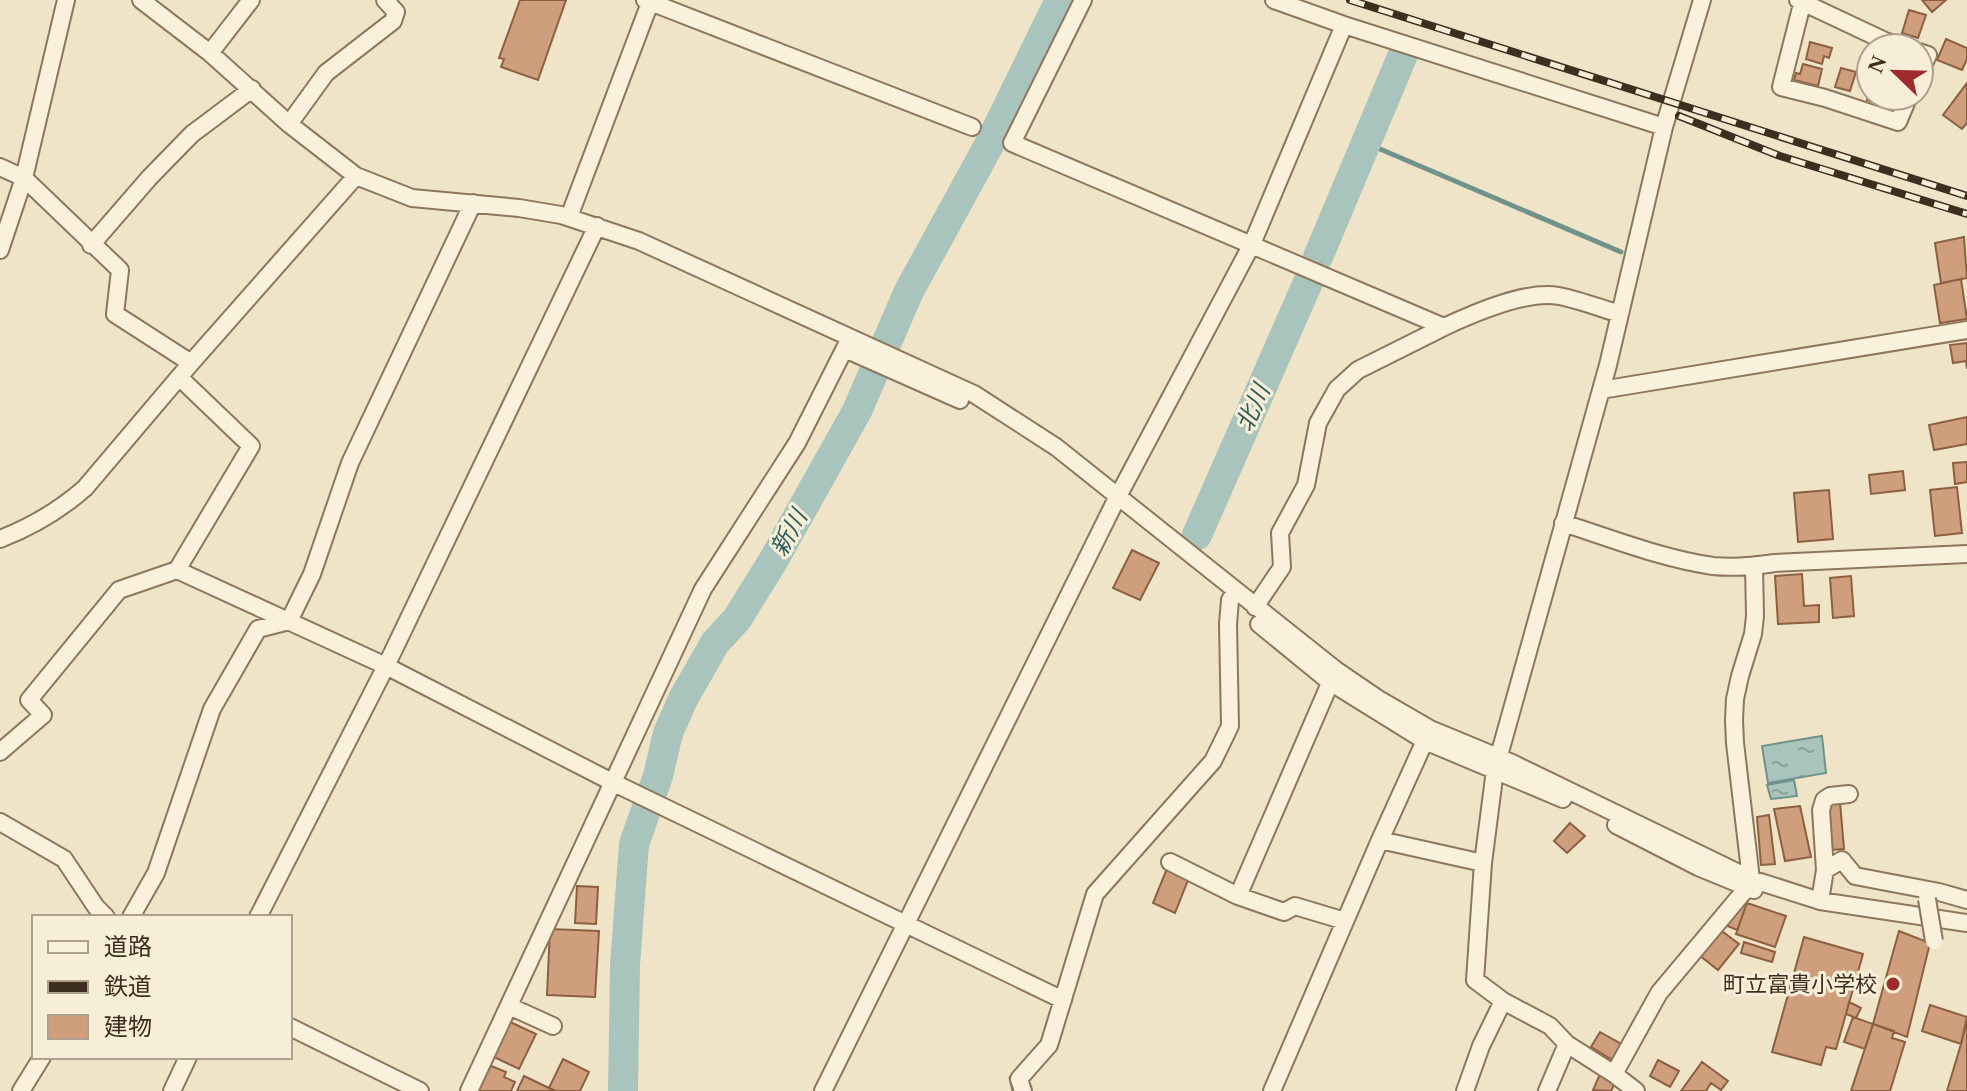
<svg xmlns="http://www.w3.org/2000/svg" width="1967" height="1091" viewBox="0 0 1967 1091" font-family="'Times New Roman','Noto Sans JP',serif">
  <defs>
    <pattern id="water-ripples" width="26" height="14" patternUnits="userSpaceOnUse" patternTransform="scale(2)"><rect width="26" height="14" fill="#a9c4bc"/><path d="M2 4q2-2 4 0t4 0M15 11q2-2 4 0t4 0" fill="none" stroke="#8ba098"/></pattern>
  </defs>
  <rect width="100%" height="100%" fill="#f0e4c8"/>
  <path fill="url(#water-ripples)" stroke="#6f938a" stroke-width="2" d="M 1822,736 L 1826,773 L 1768,783 L 1762,746 Z
    M 1794,780 L 1797,796 L 1771,799 L 1767,785 Z"/>
  <g fill="none" stroke-linecap="round" stroke-linejoin="round">
    <path stroke="#6f938a" stroke-width="5" d="M 1366,143 L 1621,252
      M 1014,1091 L 1011,1078 L 1016,1072"/>
    <path stroke="#a9c4bc" stroke-width="30" d="M 1318,257 L 1402,57
      M 1197,535 L 1309,280
      M 623,1091 L 625,965 L 634,844 L 658,776 L 668,733 L 683,699 L 715,643 L 737,619 L 773,561 L 857,411 L 909,291 L 989,145 L 1060,0"/>
  </g>
  <path fill="#cf9f7d" stroke="#8d5f41" stroke-width="2" d="M 520,0 L 566,0 L 538,80 L 501,67 L 504,59 L 499,58 Z
    M 1922,0 L 1946,0 L 1932,12 Z
    M 1909,10 L 1926,15 L 1918,38 L 1902,33 Z
    M 1946,39 L 1967,48 L 1967,59 L 1962,70 L 1937,60 Z
    M 1810,42 L 1832,48 L 1829,58 L 1824,56 L 1822,64 L 1806,59 Z
    M 1803,64 L 1822,69 L 1818,86 L 1794,80 L 1796,73 L 1800,74 Z
    M 1841,68 L 1856,72 L 1850,91 L 1835,87 Z
    M 1967,83 L 1967,123 L 1962,129 L 1943,115 Z
    M 1871,84 L 1871,96 L 1886,96 L 1884,105 L 1867,100 Z
    M 1964,237 L 1967,278 L 1941,283 L 1935,243 Z
    M 1961,279 L 1967,319 L 1940,323 L 1934,285 Z
    M 1967,343 L 1967,369 L 1966,361 L 1953,363 L 1950,345 Z
    M 1967,417 L 1967,444 L 1934,450 L 1929,425 Z
    M 1967,462 L 1967,482 L 1955,484 L 1953,463 Z
    M 1903,471 L 1905,490 L 1871,494 L 1869,475 Z
    M 1957,487 L 1962,533 L 1935,536 L 1930,490 Z
    M 1829,490 L 1833,539 L 1798,542 L 1794,493 Z
    M 1132,550 L 1159,563 L 1140,600 L 1113,588 Z
    M 1802,574 L 1804,606 L 1819,605 L 1819,622 L 1778,624 L 1775,576 Z
    M 1851,576 L 1854,616 L 1833,618 L 1830,578 Z
    M 1840,802 L 1844,849 L 1831,850 L 1827,803 Z
    M 1800,806 L 1811,857 L 1785,861 L 1774,809 Z
    M 1769,815 L 1775,864 L 1761,865 L 1757,817 Z
    M 1570,823 L 1585,836 L 1567,853 L 1554,841 Z
    M 1168,866 L 1190,875 L 1175,913 L 1153,903 Z
    M 577,886 L 598,887 L 596,924 L 575,923 Z
    M 1747,903 L 1737,930 L 1723,924 L 1740,904 Z
    M 1747,903 L 1786,916 L 1775,947 L 1736,934 Z
    M 550,929 L 599,931 L 595,997 L 547,995 Z
    M 1719,929 L 1739,944 L 1718,970 L 1699,955 Z
    M 1899,931 L 1930,943 L 1907,1037 L 1873,1024 Z
    M 1804,937 L 1863,954 L 1836,1049 L 1826,1047 L 1821,1065 L 1772,1052 Z
    M 1744,942 L 1775,952 L 1772,962 L 1741,953 Z
    M 1849,1002 L 1861,1008 L 1856,1018 L 1846,1014 Z
    M 1930,1005 L 1967,1017 L 1961,1044 L 1922,1031 Z
    M 1853,1017 L 1873,1024 L 1865,1049 L 1844,1042 Z
    M 1967,1021 L 1967,1091 L 1947,1091 L 1961,1044 Z
    M 510,1022 L 536,1034 L 519,1069 L 494,1057 Z
    M 1873,1024 L 1894,1031 L 1892,1038 L 1905,1042 L 1890,1091 L 1851,1091 Z
    M 1600,1032 L 1623,1045 L 1614,1061 L 1591,1047 Z
    M 563,1059 L 589,1072 L 580,1091 L 556,1091 L 549,1088 Z
    M 1658,1060 L 1679,1071 L 1670,1087 L 1650,1076 Z
    M 1702,1062 L 1728,1081 L 1721,1090 L 1711,1083 L 1706,1091 L 1681,1091 Z
    M 489,1065 L 506,1072 L 504,1077 L 515,1082 L 511,1091 L 478,1091 Z
    M 1600,1074 L 1616,1081 L 1611,1091 L 1593,1090 Z
    M 524,1076 L 549,1088 L 556,1091 L 517,1091 Z"/>
  <g fill="none" stroke-linecap="round" stroke-linejoin="round">
    <g stroke="#8d765c" stroke-width="20">
      <path id="minor" d="M 141,0 L 210,53 L 289,124 L 356,176 L 412,198 L 519,208 L 561,215 L 639,241 L 974,394 L 1056,447 L 1336,670 L 1380,700 L 1430,729 L 1512,763 L 1751,879 L 1820,901 L 1967,923
        M 645,0 L 972,127
        M 1083,0 L 1012,143 L 1444,327 C 1474,313 1526,290 1559,296 C 1579,300 1600,308 1620,314
        M 1274,0 L 1344,25 L 1664,127
        M 1798,0 L 1885,41 L 1908,48
        M 1803,0 L 1781,87 L 1825,98 L 1898,122 L 1909,96
        M 1919,52 L 1928,55 L 1919,75
        M 210,53 L 251,0
        M 289,124 L 326,73 L 393,21 L 396,12 L 385,0
        M 0,167 L 24,178 L 120,270 L 115,314 L 191,363
        M 569,217 L 651,0
        M 91,245 L 150,177 L 192,134 L 252,89
        M 0,250 L 24,178 L 66,0
        M 845,349 L 960,400
        M 1601,390 L 1967,330
        M 1563,523 C 1610,538 1663,559 1713,566 C 1733,568 1755,566 1775,563 L 1967,554
        M 0,539 C 31,527 60,510 85,488 L 191,363 L 356,176
        M 177,570 L 386,666 L 614,783 L 1063,1000
        M 1255,607 L 1282,567 L 1280,533 L 1306,485 L 1318,423 L 1337,389 L 1358,370 L 1444,327
        M 1259,624 L 1330,682 L 1425,741 L 1563,799
        M 0,752 L 43,715 L 29,700 L 119,590 L 177,570 L 251,446 L 179,377
        M 0,822 L 64,859 L 96,907 L 106,917
        M 1616,825 L 1698,867 L 1754,890
        M 1380,840 L 1483,863
        M 1170,862 L 1238,896 L 1284,912 L 1295,906 L 1345,921
        M 1825,870 L 1842,860 L 1855,876 L 1939,892 L 1967,900
        M 1238,896 L 1334,674
        M 1820,901 L 1825,870 L 1821,810 L 1824,800 L 1830,796 L 1849,794
        M 131,917 L 156,873 L 212,709 L 258,629 L 289,621 L 312,574 L 350,463 L 473,203
        M 258,917 L 386,666 L 597,226
        M 509,1006 L 553,1026
        M 290,1027 L 420,1091
        M 1614,1074 L 1659,993 L 1746,889 L 1751,879 L 1735,743 L 1734,720 L 1735,699 L 1740,676 L 1753,634 L 1755,616 L 1754,566
        M 21,1091 L 42,1057
        M 172,1091 L 188,1057
        M 469,1091 L 703,589 L 797,443 L 849,340
        M 823,1091 L 1115,502 L 1252,244 L 1344,25
        M 1023,1091 L 1019,1079 L 1049,1045 L 1095,894 L 1213,761 L 1230,726 L 1228,624 L 1230,600 L 1236,591
        M 1272,1091 L 1380,840 L 1428,734
        M 1465,1091 L 1481,1046 L 1503,1001
        M 1547,1091 L 1567,1044
        M 1636,1091 L 1614,1074 L 1567,1044 L 1550,1026 L 1503,1001 L 1475,980 L 1483,863 L 1495,770 L 1608,365 L 1664,127 L 1702,0"/>
    </g>
    <use href="#minor" stroke="#faf1dc" stroke-width="16"/>
    <g stroke="#3d2e20" stroke-width="8">
      <path id="rail" d="M 1350,0 L 1967,196
        M 1679,116 L 1780,156 L 1967,214"/>
    </g>
    <use href="#rail" stroke="#f7eed8" stroke-width="5" stroke-dasharray="15" stroke-linecap="butt"/>
    <g stroke="#8d765c" stroke-width="20" stroke-linecap="butt">
      <path id="minor-bridge" d="M 1927,899 L 1934,941"/>
    </g>
    <use href="#minor-bridge" stroke="#faf1dc" stroke-width="16"/>
  </g>
  <circle fill="#9e2a2b" stroke="#f7eed8" stroke-width="3" cx="1893" cy="984" r="8"/>
  <g text-anchor="middle" stroke-width="6" stroke-linejoin="round" paint-order="stroke">
    <g font-size="22" fill="#3d2e20" stroke="#f7eed8" text-anchor="end">
      <text x="1877" y="992">町立富貴小学校</text>
    </g>
    <g font-size="24" font-style="italic" fill="#2f5d5a" stroke="#f7eed8">
      <text transform="translate(1253 408) rotate(-66)" y="8">北川</text>
      <text transform="translate(789 533) rotate(-61)" y="8">新川</text>
    </g>
  </g>
  <rect x="32" y="915" width="260" height="144" fill="#f7eed8" stroke="#ada18e" stroke-width="2"/>
  <rect x="48" y="941" width="40" height="12" fill="#faf1dc" stroke="#ada18e" stroke-width="2"/>
  <text x="104" y="955" font-size="24" fill="#3d2e20">道路</text>
  <rect x="48" y="981" width="40" height="12" fill="#3d2e20" stroke="#ada18e" stroke-width="2"/>
  <text x="104" y="995" font-size="24" fill="#3d2e20">鉄道</text>
  <rect x="48" y="1015" width="40" height="24" fill="#cf9f7d" stroke="#ada18e" stroke-width="2"/>
  <text x="104" y="1035" font-size="24" fill="#3d2e20">建物</text>
  <g transform="translate(1895 72) rotate(293)"><circle r="38" fill="#f7eed8" stroke="#ada18e" stroke-width="2"/>
  <path d="M0-6L14 30L0 20L-14 30Z" fill="#9e2a2b"/>
  <text y="-12" font-size="22" font-weight="bold" text-anchor="middle" fill="#3d2e20">N</text>
  </g>
</svg>
